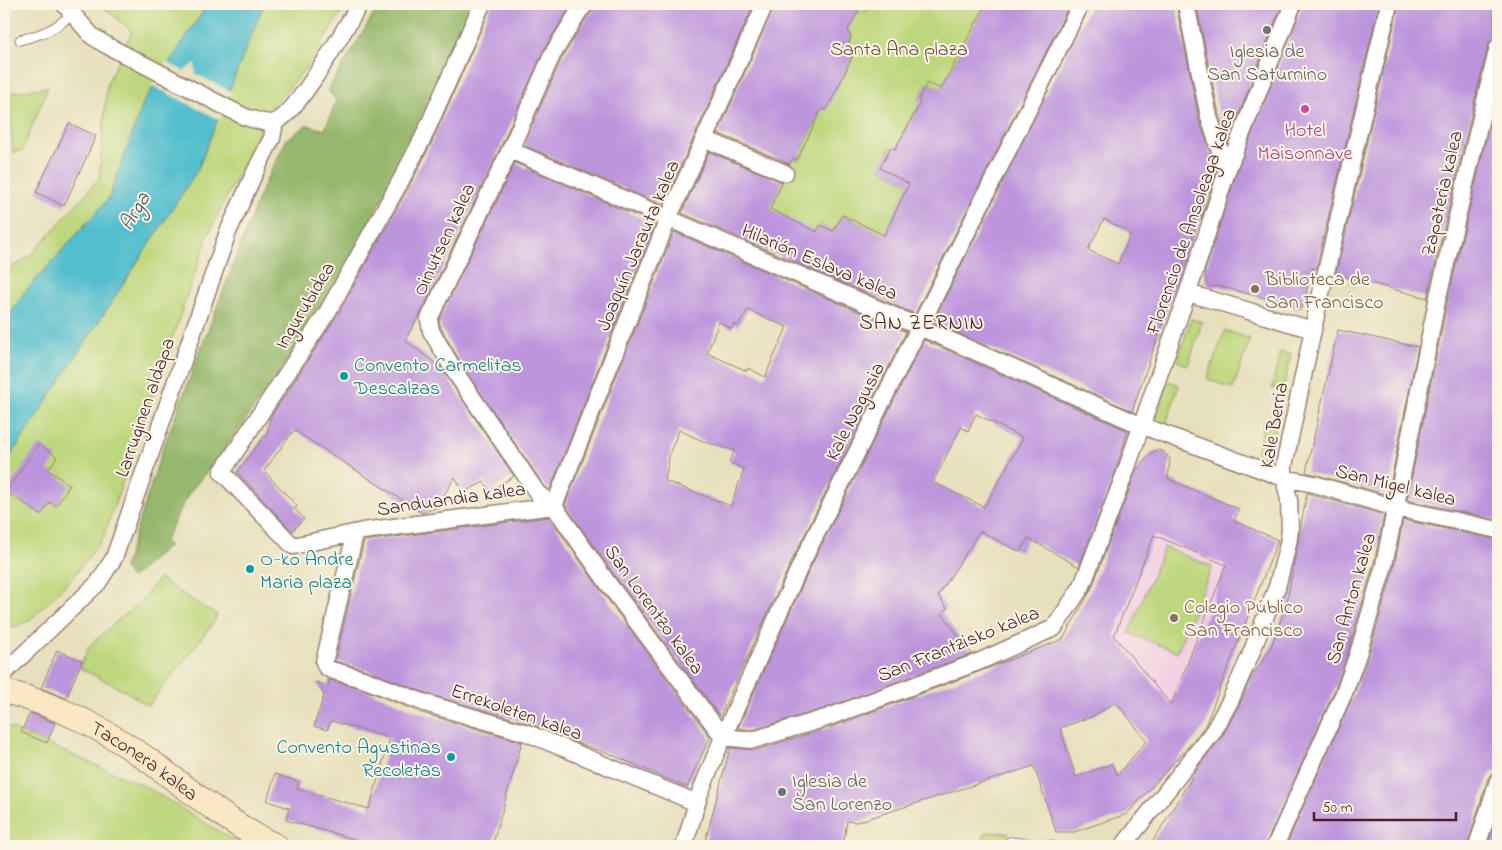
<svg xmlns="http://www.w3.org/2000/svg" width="1502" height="850" viewBox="0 0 1502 850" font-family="'Indie Flower',sans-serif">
  <rect width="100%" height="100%" fill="#fcf5e5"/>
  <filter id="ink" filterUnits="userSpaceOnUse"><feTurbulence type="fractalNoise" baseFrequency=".02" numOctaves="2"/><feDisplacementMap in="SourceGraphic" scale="10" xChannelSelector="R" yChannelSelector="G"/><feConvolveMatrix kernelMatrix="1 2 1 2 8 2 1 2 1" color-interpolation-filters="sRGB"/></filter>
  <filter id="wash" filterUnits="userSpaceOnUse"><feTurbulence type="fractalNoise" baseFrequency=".0096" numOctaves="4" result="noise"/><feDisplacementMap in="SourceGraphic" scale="20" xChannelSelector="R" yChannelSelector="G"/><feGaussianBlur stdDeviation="1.12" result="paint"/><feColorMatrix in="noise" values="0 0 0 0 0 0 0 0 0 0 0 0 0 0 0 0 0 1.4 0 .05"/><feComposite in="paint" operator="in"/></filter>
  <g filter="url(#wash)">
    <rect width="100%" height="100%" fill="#e7e0bc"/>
    <path fill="#f2cfe2" d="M 1134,481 L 1185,486 L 1239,509 L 1234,521 L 1279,540 L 1203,731 L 1179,717 L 1085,600 Z"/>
    <path fill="#bdd77c" stroke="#847b54" d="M 100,4 L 208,4 L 144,101 L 109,198 L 23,294 L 4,325 L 4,274 L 31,255 L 99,179 L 107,84 L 132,31 Z
      M 264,4 L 346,4 L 307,67 L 269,110 L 208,235 L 103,538 L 73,577 L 30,620 L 4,631 L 4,462 L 12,454 L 197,171 Z
      M 868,4 L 986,4 L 941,89 L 927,83 L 918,100 L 921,102 L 902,136 L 916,144 L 910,157 L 891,147 L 880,168 L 909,184 L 884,236 L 843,215 L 833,231 L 820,225 L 816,233 L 769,209 L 792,158 L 798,160 L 822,108 L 826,110 L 854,53 L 847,49 L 851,37 L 848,30 L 848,14 L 867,11 Z
      M 48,87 L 22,151 L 13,152 L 8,93 Z
      M 1191,319 L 1202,322 L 1188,365 L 1177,361 Z
      M 1225,330 L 1250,339 L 1233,389 L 1207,379 Z
      M 1280,352 L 1291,354 L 1283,391 L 1272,388 Z
      M 1169,381 L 1179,385 L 1165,427 L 1154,424 Z
      M 1265,419 L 1277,421 L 1268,463 L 1255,460 Z
      M 1164,547 L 1212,567 L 1177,652 L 1129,633 Z
      M 159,578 L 204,608 L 217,614 L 214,622 L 148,706 L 129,693 L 80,668 L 89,646 L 144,598 Z
      M 4,725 L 146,787 L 243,846 L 4,846 Z
      M 985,832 L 1009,833 L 1005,846 L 982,846 Z"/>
    <path fill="#96b86c" stroke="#706c4c" d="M 380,4 L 472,4 L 428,108 L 390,184 L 323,309 L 221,455 L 189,493 L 164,542 L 169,546 L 131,578 L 124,568 L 162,451 L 262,189 L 287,139 L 307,125 L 325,130 L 336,100 L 328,90 Z"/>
    <path fill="#52becd" stroke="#4e6e7c" d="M 208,4 L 264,4 L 197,171 L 12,454 L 4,462 L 4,325 L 23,294 L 109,198 L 144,101 Z"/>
    <path fill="#e7e0bc" d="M 166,62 L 184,71 L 195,63 L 196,74 L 232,92 L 220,120 L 151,85 Z"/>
    <g id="blocks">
      <path fill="#bd95dd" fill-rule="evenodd" d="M 492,4 L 572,4 L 543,51 L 501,146 L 424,307 L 405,340 L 441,368 L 514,476 L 490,491 L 484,482 L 464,492 L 455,477 L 436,508 L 422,513 L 294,430 L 264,471 L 297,506 L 295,509 L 304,519 L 292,531 L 237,472 L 267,433 L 270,418 L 337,316 L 410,185 L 432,142 Z
        M 596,4 L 754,4 L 663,205 L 523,145 L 561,60 L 587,17 L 593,11 Z
        M 775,4 L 862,4 L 848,30 L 851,37 L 847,49 L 854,52 L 844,75 L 826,111 L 822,108 L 797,160 L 793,158 L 790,164 L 718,133 Z
        M 986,4 L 1070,4 L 915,314 L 682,213 L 709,152 L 782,182 L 770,209 L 794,221 L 817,232 L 820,225 L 833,231 L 842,215 L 884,235 L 909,184 L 880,168 L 891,147 L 895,149 L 921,102 L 918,101 L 927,83 L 941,89 Z
        M 1091,4 L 1176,4 L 1199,119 L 1216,171 L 1201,219 L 1201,213 L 1132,411 L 933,322 ZM 1104,219 L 1131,233 L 1118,264 L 1088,250 Z
        M 1196,4 L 1282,4 L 1228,142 L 1219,114 Z
        M 1303,4 L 1379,4 L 1316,269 L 1312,268 L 1304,303 L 1301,307 L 1297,309 L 1287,304 L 1219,286 L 1211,287 L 1206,283 L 1205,271 L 1236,174 Z
        M 1399,4 L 1494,4 L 1494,36 L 1498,37 L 1491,40 L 1488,45 L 1427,298 L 1336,274 Z
        M 1498,89 L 1498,520 L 1407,500 L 1447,303 Z
        M 69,123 L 96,136 L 64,206 L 36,192 Z
        M 515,163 L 655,224 L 550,490 L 545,487 L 465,370 L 441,328 L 439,320 Z
        M 674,232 L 906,332 L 793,558 L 720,716 L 615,576 L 565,505 ZM 748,310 L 787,327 L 765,377 L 748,368 L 747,371 L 707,353 L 719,322 L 732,329 L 734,324 L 738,326 ZM 679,430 L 705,442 L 735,451 L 729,462 L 744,469 L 731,506 L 665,481 L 670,452 Z
        M 1338,330 L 1418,347 L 1388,495 L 1306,472 Z
        M 924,340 L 1128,431 L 1115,473 L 1079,567 L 1028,538 L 1020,552 L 980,531 L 938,596 L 947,608 L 942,613 L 972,654 L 823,709 L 752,730 L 738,728 L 811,566 ZM 976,414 L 1023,438 L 984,507 L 933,482 L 961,427 L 968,431 Z
        M 39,444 L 57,457 L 48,470 L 70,485 L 56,506 L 50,502 L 41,515 L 6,491 Z
        M 1158,450 L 1164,452 L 1170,459 L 1168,479 L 1239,509 L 1234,521 L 1278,540 L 1205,726 L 1187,748 L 1127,814 L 1074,832 L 1056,832 L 1034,766 L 857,822 L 847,821 L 843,846 L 704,846 L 730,748 L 756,750 L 829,728 L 981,671 L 1063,639 L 1091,590 L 1136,471 L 1151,453 ZM 1154,535 L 1226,565 L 1171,705 L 1114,636 ZM 1116,702 L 1147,741 L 1117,775 L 1112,764 L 1076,777 L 1060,728 L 1093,716 Z
        M 1307,493 L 1384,515 L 1374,563 L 1348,651 L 1335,689 L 1265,846 L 1150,846 L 1200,764 L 1222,737 L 1239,706 L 1251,678 L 1271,647 L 1286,606 Z
        M 549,517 L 599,588 L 710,737 L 687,787 L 610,754 L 580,744 L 531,724 L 428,694 L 367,670 L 335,661 L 364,541 Z
        M 1403,520 L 1498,540 L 1498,771 L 1492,773 L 1488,778 L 1467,846 L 1286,846 L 1353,696 L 1368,657 L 1394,568 Z
        M 57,650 L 82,661 L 66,698 L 41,688 Z
        M 329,680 L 360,688 L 422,713 L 522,742 L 492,846 L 378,846 L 286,820 L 289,808 L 267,801 L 275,774 L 299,782 L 297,789 L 369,809 L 390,738 L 331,721 L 327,730 L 314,726 L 324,695 L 316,682 L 328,686 Z
        M 30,713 L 55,723 L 47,743 L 21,732 Z
        M 1498,813 L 1498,846 L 1487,846 Z"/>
    </g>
  </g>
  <g filter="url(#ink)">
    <use href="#blocks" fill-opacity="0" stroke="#988074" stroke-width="1"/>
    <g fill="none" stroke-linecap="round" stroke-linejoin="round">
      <g stroke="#988074" stroke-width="11">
        <path id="lane" d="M 20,40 C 40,35 57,29 71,14
          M 1010,842 L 1052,846"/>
      </g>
      <g stroke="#988074" stroke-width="19">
        <path id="street" d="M 64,4 L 92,36 L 106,45 L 245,117 C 254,119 267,125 275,122 C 297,115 346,26 360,4
          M 482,4 L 423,138 L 401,180 L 328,311 L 222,472 L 293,546 L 363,531 L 554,506
          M 586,4 L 579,11 L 552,55 L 510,150 L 429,319 L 431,331 L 457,375 L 538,494 L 554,506 L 607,582 L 723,737
          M 1186,4 L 1209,117 L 1227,171
          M 705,139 L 785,173
          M 510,150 L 920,327 L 1140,425 L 1284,478 L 1314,484 L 1396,508 L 1498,530
          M 1188,293 L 1313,330
          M 554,506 L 668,219 L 765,4
          M 355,534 L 324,662 L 326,667 L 331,670 L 363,679 L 425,703 L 527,733 L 697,803
          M 4,673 L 98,583 L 114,558 L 228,232 L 255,172 L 272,138 L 275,122
          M 723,737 L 753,740 L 826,718 L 978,662 L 1054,628 L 1082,586 L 1124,476 L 1192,280 L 1227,171 L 1293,4
          M 684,846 L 700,793 L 723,737 L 802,562 L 1081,4
          M 1123,846 L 1213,732 L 1230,701 L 1250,656 L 1277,587 L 1288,544 L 1290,530 L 1289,500 L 1284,478 L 1284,466 L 1318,306 L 1389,4
          M 1275,846 L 1344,693 L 1358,654 L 1384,565 L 1437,301 L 1498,47
          M 1477,846 L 1498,781"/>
      </g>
      <g stroke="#988074" stroke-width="26">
        <g id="secondary">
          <path id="s1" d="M 4,691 C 57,705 99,726 144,757 C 187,787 228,824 276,846"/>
        </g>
      </g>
      <use href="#lane" stroke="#fff" stroke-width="9"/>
      <use href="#street" stroke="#fff" stroke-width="16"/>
      <use href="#secondary" stroke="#fae7c3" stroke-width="24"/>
    </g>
  </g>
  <g fill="#6b7280" stroke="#fcf5e5" stroke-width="2">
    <circle cx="1267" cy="30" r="5"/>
    <circle cx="782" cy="792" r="5"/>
  </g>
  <circle fill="#d1479c" stroke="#fcf5e5" stroke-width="2" cx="1305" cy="109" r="5"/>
  <g fill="#8d6e63" stroke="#fcf5e5" stroke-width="2">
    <circle cx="1255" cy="289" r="5"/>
    <circle cx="1174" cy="618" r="5"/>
  </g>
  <g fill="#0f9aa8" stroke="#fcf5e5" stroke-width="2">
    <circle cx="344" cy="376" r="5"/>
    <circle cx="250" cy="569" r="5"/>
    <circle cx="451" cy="757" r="5"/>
  </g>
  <g text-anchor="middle" stroke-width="4" stroke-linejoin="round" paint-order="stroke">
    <g font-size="20" fill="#674d3f" stroke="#fcf5e5">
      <text x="899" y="55">Santa Ana plaza</text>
    </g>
    <g font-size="20" fill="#5b616d" stroke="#fcf5e5">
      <text x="1267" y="57">Iglesia de<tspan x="1267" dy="23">San Saturnino</tspan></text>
      <text x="792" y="787" text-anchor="start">Iglesia de<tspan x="792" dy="23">San Lorenzo</tspan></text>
    </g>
    <g font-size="20" fill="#b23c85" stroke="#fcf5e5">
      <text x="1305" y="136">Hotel<tspan x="1305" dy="23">Maisonnave</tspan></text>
    </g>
    <g font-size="20" fill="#4a1f2b" stroke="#fcf5e5">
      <text transform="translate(1441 193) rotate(-77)" y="7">Zapateria kalea</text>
      <text transform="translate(1190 221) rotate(-71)" y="7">Florencio de Ansoleaga kalea</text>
      <text transform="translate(443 239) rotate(-65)" y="7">Oinutsen kalea</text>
      <text transform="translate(637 245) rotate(-67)" y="7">Joaquín Jarauta kalea</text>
      <text transform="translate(820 261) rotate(23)" y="7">Hilarión Eslava kalea</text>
      <text transform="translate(304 305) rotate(-59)" y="7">Ingurubidea</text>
      <text transform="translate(144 407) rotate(-71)" y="7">Larruginen aldapa</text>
      <text transform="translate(854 411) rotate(-63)" y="7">Kale Nagusia</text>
      <text transform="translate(1273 425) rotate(-80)" y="7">Kale Berria</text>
      <text transform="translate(1396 484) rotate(14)" y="7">San Migel kalea</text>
      <text transform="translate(451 498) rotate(-8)" y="7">Sanduandia kalea</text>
      <text transform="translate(1350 598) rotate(-74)" y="7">San Anton kalea</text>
      <text transform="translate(655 609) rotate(54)" y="7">San Lorentzo kalea</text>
      <text transform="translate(958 643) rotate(-22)" y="7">San Frantzisko kalea</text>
      <text transform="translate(517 711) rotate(19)" y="7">Errekoleten kalea</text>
      <text dy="7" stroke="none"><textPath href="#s1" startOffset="158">Taconera kalea</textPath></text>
    </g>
    <g font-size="20" fill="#785e54" stroke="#fcf5e5" text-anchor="start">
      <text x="1265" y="285">Biblioteca de<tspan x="1265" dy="23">San Francisco</tspan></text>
      <text x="1184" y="613">Colegio Público<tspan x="1184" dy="23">San Francisco</tspan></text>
    </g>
    <g font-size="20" fill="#0d838f" stroke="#fcf5e5" text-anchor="start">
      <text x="354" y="371">Convento Carmelitas<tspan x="354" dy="23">Descalzas</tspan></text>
      <text x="260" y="565">O-ko Andre<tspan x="260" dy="23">Maria plaza</tspan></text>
      <text x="441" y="753" text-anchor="end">Convento Agustinas<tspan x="441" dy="23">Recoletas</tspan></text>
    </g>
    <g font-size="21" font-style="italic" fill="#4d5764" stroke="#fcf5e5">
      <text transform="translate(134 211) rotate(-59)" y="7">Arga</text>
    </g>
    <g font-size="21" letter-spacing="1" fill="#4a1f2b" stroke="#fcf5e5">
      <text x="922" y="329">SAN ZERNIN</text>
    </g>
  </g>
  <rect width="1502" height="850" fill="none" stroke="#fcf5e5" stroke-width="20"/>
  <path d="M1314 812v8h142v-8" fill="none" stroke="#4a1f2b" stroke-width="2.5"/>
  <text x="1322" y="812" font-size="15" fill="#4a1f2b" stroke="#fcf5e5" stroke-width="4" paint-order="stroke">50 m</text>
</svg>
